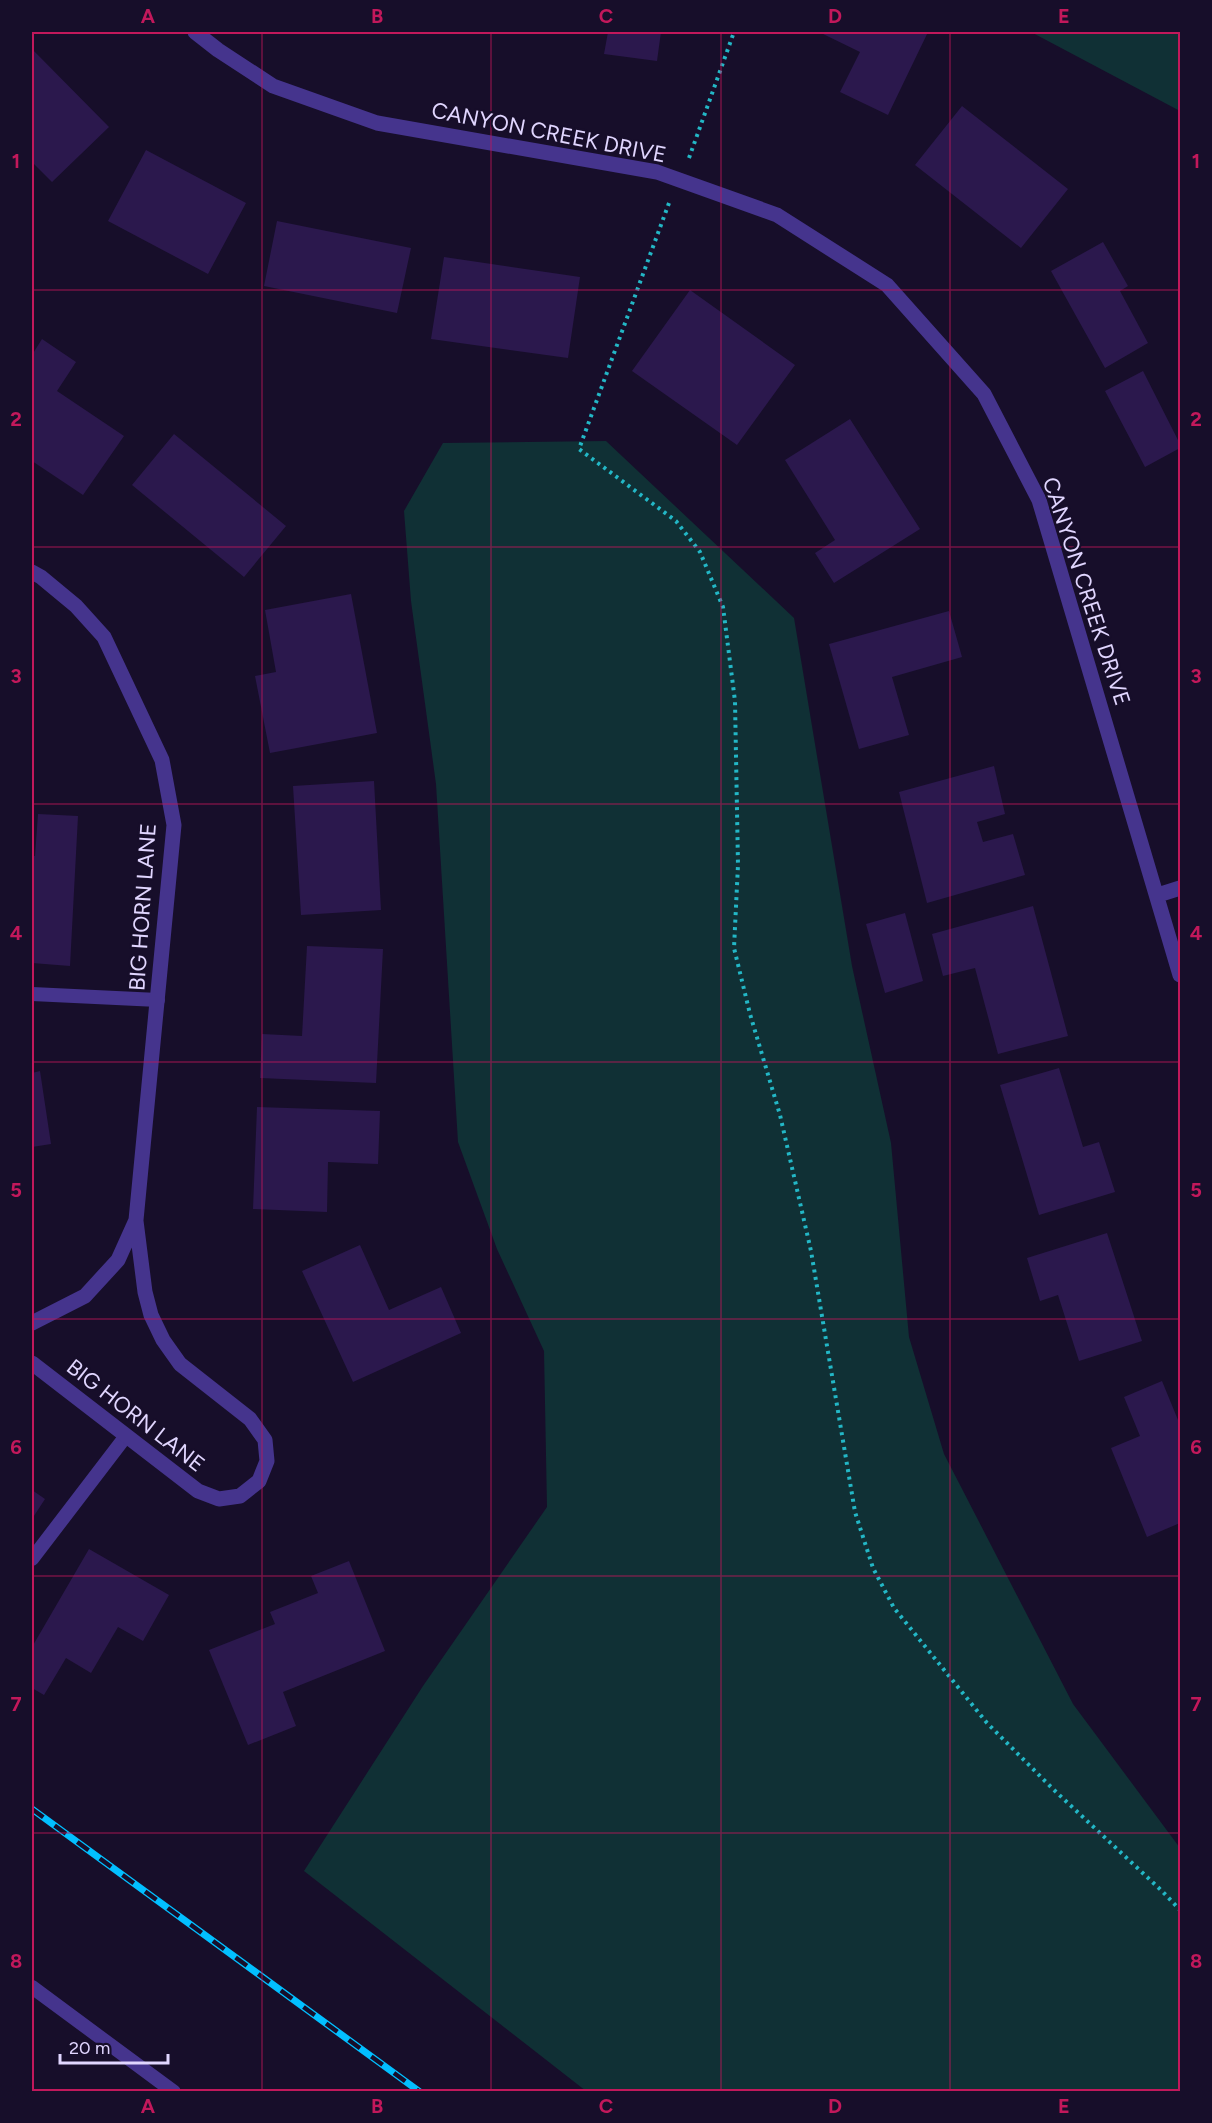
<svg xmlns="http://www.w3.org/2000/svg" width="1212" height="2123" viewBox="0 0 1212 2123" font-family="Figtree,sans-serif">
  <rect width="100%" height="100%" fill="#170e2a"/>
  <path fill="#103035" d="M 1031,32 L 1180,32 L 1180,111 Z
    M 606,441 L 794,618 L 852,966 L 891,1143 L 909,1337 L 944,1454 L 1073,1704 L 1180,1848 L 1180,2091 L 586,2091 L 304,1871 L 423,1686 L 547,1507 L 544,1351 L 497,1249 L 458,1142 L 436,784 L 411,601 L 404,511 L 443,443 Z"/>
  <path fill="#2b184d" d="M 608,32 L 661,32 L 657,61 L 604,54 Z
    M 819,32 L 928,32 L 888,115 L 840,92 L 860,52 Z
    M 32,49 L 109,127 L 52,182 L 32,162 Z
    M 962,106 L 1068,189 L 1021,248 L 915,165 Z
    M 146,150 L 246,203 L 208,274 L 108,221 Z
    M 277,221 L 411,248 L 397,313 L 264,286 Z
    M 1103,242 L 1128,286 L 1120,291 L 1148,343 L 1105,368 L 1051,271 Z
    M 444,257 L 580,277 L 568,358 L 431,339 Z
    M 690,290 L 795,365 L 737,445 L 632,371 Z
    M 42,339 L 76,362 L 57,391 L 124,436 L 83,495 L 32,461 L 32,355 Z
    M 1143,371 L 1180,444 L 1180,448 L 1145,467 L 1105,391 Z
    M 850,419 L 920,529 L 834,583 L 815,553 L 835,540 L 785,460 Z
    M 174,434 L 286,526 L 244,577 L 132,485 Z
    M 351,594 L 377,733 L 270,753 L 255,676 L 276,672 L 265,610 Z
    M 949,611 L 962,657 L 892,677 L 909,735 L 859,749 L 829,644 Z
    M 994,766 L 1005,814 L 977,822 L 983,842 L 1013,834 L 1025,875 L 927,903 L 899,792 Z
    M 374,781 L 381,910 L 301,915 L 293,786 Z
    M 38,814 L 78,816 L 70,966 L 32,963 L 32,856 L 35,856 Z
    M 1033,906 L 1068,1036 L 998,1054 L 975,968 L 943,976 L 932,934 Z
    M 905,913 L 923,981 L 885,993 L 866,924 Z
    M 307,946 L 383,949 L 376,1083 L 260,1078 L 262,1034 L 302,1036 Z
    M 1059,1068 L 1083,1147 L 1099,1142 L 1115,1192 L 1039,1215 L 1000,1085 Z
    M 40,1071 L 51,1144 L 32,1147 L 32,1073 Z
    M 257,1107 L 380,1111 L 378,1164 L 328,1162 L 327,1212 L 253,1209 Z
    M 1107,1233 L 1142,1341 L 1079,1361 L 1058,1295 L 1040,1301 L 1027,1258 Z
    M 360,1245 L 389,1310 L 441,1287 L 461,1333 L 353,1382 L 302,1271 Z
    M 1162,1381 L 1178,1420 L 1180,1419 L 1180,1523 L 1147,1537 L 1111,1448 L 1140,1436 L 1124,1397 Z
    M 32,1490 L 45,1499 L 32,1519 Z
    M 89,1549 L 169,1595 L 143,1641 L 118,1627 L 91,1673 L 66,1658 L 44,1695 L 32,1688 L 32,1647 Z
    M 349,1561 L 385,1651 L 283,1692 L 296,1726 L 248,1745 L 209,1650 L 275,1624 L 270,1612 L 318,1593 L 311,1576 Z"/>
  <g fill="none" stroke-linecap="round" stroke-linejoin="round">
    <path stroke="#23b7c6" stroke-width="4" stroke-dasharray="3 4.5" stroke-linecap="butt" d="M 689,158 L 734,32
      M 669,203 L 579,449 L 676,521 L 700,552 L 723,607 L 735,701 L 738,865 L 734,948 L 750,1014 L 780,1115 L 811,1251 L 855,1512 L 873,1568 L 894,1608 L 987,1723 L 1054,1790 L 1162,1891 L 1180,1910"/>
    <path stroke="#45348d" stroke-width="14" d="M 32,994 L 158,1000
      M 32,1559 L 126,1436
      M 32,1987 L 174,2092"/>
    <path stroke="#45348d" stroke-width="15" d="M 195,32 L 218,50 L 273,86 L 377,123 L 657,172 L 777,215 L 887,285 L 984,394 L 1039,500 L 1180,975
      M 32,572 L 41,577 L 76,606 L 104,637 L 162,760 L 174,825 L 136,1220 L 118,1260 L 85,1296 L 32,1323
      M 1158,895 L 1180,888
      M 32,1363 L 198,1491 L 219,1499 L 240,1496 L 259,1481 L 267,1461 L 265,1440 L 250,1419 L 180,1364 L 163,1340 L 151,1315 L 145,1292 L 136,1221"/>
    <g stroke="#02bfff" stroke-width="7">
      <path id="rail" d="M 32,1809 L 420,2092"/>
    </g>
    <use href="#rail" stroke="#170e2a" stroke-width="4.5" stroke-dasharray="14" stroke-linecap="butt"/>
  </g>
  <path fill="none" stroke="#c2185b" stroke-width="1.5" stroke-opacity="0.55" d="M 262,32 L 262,2092M 491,32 L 491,2092M 721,32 L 721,2092M 950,32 L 950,2092M 32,290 L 1180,290M 32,547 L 1180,547M 32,804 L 1180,804M 32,1062 L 1180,1062M 32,1319 L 1180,1319M 32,1576 L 1180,1576M 32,1833 L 1180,1833"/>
  <g text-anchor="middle" stroke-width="4.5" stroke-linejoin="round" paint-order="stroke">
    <g font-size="22" fill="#e1d6ff" stroke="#170e2a">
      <text transform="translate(549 132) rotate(11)" y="8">CANYON CREEK DRIVE</text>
      <text transform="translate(1087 591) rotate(72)" y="8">CANYON CREEK DRIVE</text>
      <text transform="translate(142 907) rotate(-86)" y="8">BIG HORN LANE</text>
      <text transform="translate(136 1415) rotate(38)" y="8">BIG HORN LANE</text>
    </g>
  </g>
  <rect width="1212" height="2123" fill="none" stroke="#170e2a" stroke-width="66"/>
  <path d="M60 2054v9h108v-9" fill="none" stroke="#e1d6ff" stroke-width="3"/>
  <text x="69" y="2054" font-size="18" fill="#e1d6ff" stroke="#170e2a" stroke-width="4.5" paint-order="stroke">20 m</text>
  <rect x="33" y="33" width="1146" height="2057" fill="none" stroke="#c2185b" stroke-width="2"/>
  <g font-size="20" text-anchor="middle" font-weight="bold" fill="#c2185b">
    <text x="148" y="23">A</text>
    <text x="377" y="23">B</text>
    <text x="606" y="23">C</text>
    <text x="835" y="23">D</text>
    <text x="1064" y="23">E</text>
    <text x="16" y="168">1</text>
    <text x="1196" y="168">1</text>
    <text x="16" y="426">2</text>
    <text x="1196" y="426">2</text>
    <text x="16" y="683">3</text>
    <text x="1196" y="683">3</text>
    <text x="16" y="940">4</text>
    <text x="1196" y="940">4</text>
    <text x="16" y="1197">5</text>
    <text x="1196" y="1197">5</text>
    <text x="16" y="1454">6</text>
    <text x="1196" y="1454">6</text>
    <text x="16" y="1711">7</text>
    <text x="1196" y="1711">7</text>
    <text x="16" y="1968">8</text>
    <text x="1196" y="1968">8</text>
    <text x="148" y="2113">A</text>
    <text x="377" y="2113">B</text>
    <text x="606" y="2113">C</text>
    <text x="835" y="2113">D</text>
    <text x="1064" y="2113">E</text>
  </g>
</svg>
